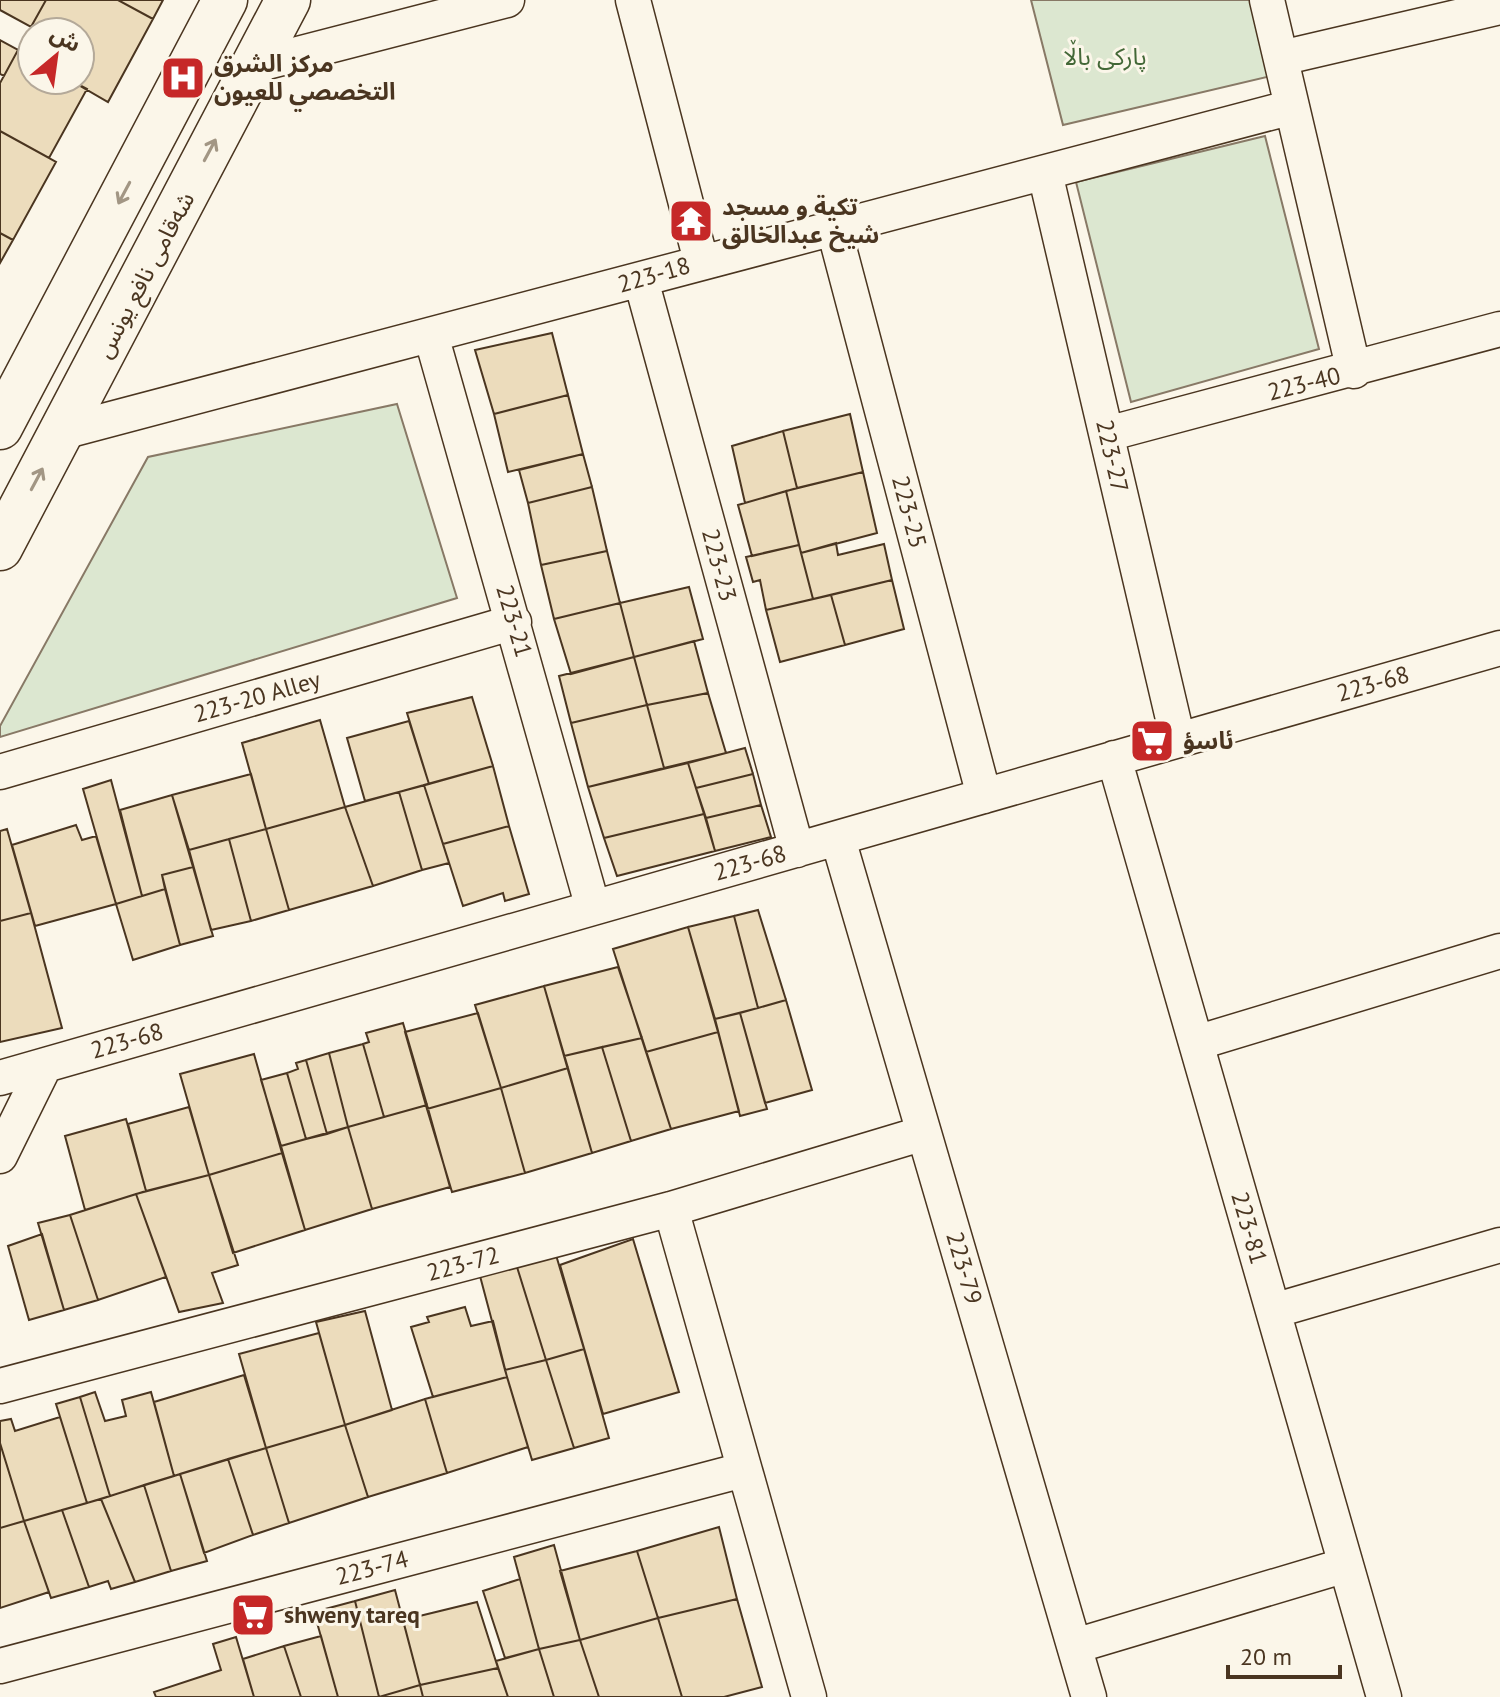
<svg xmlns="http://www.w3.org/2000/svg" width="1500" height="1697" viewBox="0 0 1500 1697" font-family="'PT Sans','Noto Sans Arabic',sans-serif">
  <rect width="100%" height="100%" fill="#fbf6e9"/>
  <path fill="#dce7d0" stroke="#887966" stroke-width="2" d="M 1031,0 L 1256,0 L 1275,75 L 1063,125 Z
    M 1265,136 L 1319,349 L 1131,402 L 1076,182 Z
    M 397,404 L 457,598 L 0,737 L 0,726 L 148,457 Z"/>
  <path fill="#ecdcbc" stroke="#4a3520" stroke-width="2" d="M 0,0 L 46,0 L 31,27 L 0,10 Z
    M 46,0 L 118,0 L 153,19 L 108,102 L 70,80 L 80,80 L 80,32 L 32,32 L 32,58 L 18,50 Z
    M 118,0 L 163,0 L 153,19 Z
    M 0,40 L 18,50 L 4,76 L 0,74 Z
    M 18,50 L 32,58 L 32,80 L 70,80 L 87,89 L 49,158 L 0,131 L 0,83 Z
    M 0,131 L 56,162 L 13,240 L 0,233 Z
    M 0,233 L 13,240 L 0,263 Z
    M 552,333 L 568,395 L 494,414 L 475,350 Z
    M 568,395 L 583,454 L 508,472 L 494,414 Z
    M 850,414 L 863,472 L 797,488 L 783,431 Z
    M 783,431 L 797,488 L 745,503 L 732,446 Z
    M 583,454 L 592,487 L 528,503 L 519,470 Z
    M 863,472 L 877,533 L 801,553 L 786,491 Z
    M 592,487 L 607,551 L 541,565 L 528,503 Z
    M 786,491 L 799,545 L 752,556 L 738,505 Z
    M 836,543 L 838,555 L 884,544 L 892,580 L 813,599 L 801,553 Z
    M 799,545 L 813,599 L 766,610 L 760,580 L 753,582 L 746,557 Z
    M 607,551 L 620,603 L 554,619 L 541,565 Z
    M 892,580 L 904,629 L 845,645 L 831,595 Z
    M 689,587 L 703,639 L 634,657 L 620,603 Z
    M 831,595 L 845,645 L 780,662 L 766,610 Z
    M 620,603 L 634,657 L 571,674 L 554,619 Z
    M 694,641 L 708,693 L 647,705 L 634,657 Z
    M 634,657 L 647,705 L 571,723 L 559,676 Z
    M 708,693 L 726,753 L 664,768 L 647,705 Z
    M 472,697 L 493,766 L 429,784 L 407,713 Z
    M 647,705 L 664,768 L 588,787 L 571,723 Z
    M 320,720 L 345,807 L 266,829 L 242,743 Z
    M 409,721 L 429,784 L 365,801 L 347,738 Z
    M 745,748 L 753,774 L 696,788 L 688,763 Z
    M 688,763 L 704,814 L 604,838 L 588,787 Z
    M 493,766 L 509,826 L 443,844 L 424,785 Z
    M 251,774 L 266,829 L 189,850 L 172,795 Z
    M 753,774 L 761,805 L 706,818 L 696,788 Z
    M 111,780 L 142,896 L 116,904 L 83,789 Z
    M 424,785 L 449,863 L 422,870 L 399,792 Z
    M 399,792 L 422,870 L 373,886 L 345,807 Z
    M 172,795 L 193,867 L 162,875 L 165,889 L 142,896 L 120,810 Z
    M 761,805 L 771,837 L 715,851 L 706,818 Z
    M 345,807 L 373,886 L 289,910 L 266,829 Z
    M 704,814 L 715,851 L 617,876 L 604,838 Z
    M 76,825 L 82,840 L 96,836 L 116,904 L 35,926 L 12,845 Z
    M 509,826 L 529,894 L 505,901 L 503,893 L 463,906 L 443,844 Z
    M 7,829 L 31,913 L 0,921 L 0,831 Z
    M 266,829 L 289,910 L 251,921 L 229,839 Z
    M 229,839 L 251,921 L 211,930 L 189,850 Z
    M 193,867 L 213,936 L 180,945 L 162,875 Z
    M 165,889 L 180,945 L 133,960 L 116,904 Z
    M 758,910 L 786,1000 L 758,1008 L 734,916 Z
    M 31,913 L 62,1028 L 0,1042 L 0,921 Z
    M 734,916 L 758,1008 L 715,1019 L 688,927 Z
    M 688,927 L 718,1032 L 646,1052 L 613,949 Z
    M 618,967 L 642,1038 L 564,1056 L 544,986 Z
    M 544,986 L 568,1068 L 501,1088 L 475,1005 Z
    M 786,1000 L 812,1090 L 765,1103 L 740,1013 Z
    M 478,1013 L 501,1088 L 427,1109 L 405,1032 Z
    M 740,1013 L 767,1109 L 740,1116 L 715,1019 Z
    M 403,1023 L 427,1105 L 384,1117 L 363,1044 L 369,1042 L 366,1033 Z
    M 718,1032 L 739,1111 L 671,1129 L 646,1052 Z
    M 642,1038 L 671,1129 L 631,1141 L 602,1047 Z
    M 363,1044 L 384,1117 L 348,1127 L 329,1053 Z
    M 602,1047 L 631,1141 L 592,1153 L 564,1056 Z
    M 329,1053 L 348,1127 L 327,1134 L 306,1060 Z
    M 254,1054 L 282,1153 L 209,1175 L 180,1074 Z
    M 306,1060 L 327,1134 L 306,1139 L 287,1073 L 298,1069 L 296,1063 Z
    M 568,1068 L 592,1153 L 525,1173 L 501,1088 Z
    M 287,1073 L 306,1139 L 281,1146 L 261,1080 Z
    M 501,1088 L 525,1173 L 452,1192 L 427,1109 Z
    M 427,1105 L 450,1187 L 372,1209 L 348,1127 Z
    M 189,1107 L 209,1175 L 146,1191 L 128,1124 Z
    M 126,1119 L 146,1191 L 85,1210 L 65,1136 Z
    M 348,1127 L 372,1209 L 305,1230 L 281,1146 Z
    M 282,1153 L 305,1230 L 233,1253 L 209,1175 Z
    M 209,1175 L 238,1265 L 212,1273 L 223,1303 L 179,1312 L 136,1194 Z
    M 136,1194 L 166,1277 L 98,1300 L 70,1215 Z
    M 70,1215 L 98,1300 L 64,1310 L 38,1223 Z
    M 42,1234 L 64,1310 L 29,1320 L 8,1246 Z
    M 633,1239 L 679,1392 L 603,1414 L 560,1265 Z
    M 556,1255 L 584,1349 L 546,1360 L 517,1267 Z
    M 517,1267 L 546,1360 L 505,1370 L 480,1276 Z
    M 465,1307 L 471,1326 L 493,1321 L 507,1377 L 433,1397 L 411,1327 L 429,1322 L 427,1317 Z
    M 365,1311 L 392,1410 L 345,1425 L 316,1322 Z
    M 319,1333 L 345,1425 L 266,1448 L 239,1354 Z
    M 584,1349 L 609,1438 L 574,1448 L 546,1360 Z
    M 546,1360 L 574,1448 L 532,1460 L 505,1370 Z
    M 244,1375 L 266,1448 L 174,1476 L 154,1402 Z
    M 507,1377 L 528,1447 L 447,1473 L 425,1399 Z
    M 95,1392 L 105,1421 L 126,1416 L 122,1400 L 151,1392 L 174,1476 L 110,1496 L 80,1397 Z
    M 80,1397 L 110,1496 L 87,1503 L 56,1404 Z
    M 425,1399 L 447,1473 L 368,1497 L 345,1425 Z
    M 60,1417 L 87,1503 L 24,1521 L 0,1443 L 0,1421 L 11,1419 L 15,1431 Z
    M 345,1425 L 368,1497 L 289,1523 L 266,1448 Z
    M 0,1443 L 24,1521 L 0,1528 Z
    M 266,1448 L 289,1523 L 253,1535 L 228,1459 Z
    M 228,1459 L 253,1535 L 204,1553 L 180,1474 Z
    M 180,1474 L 207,1561 L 171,1571 L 144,1485 Z
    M 144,1485 L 171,1571 L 135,1582 L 101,1499 Z
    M 101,1499 L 135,1582 L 111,1589 L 108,1581 L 89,1587 L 62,1510 Z
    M 62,1510 L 89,1587 L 51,1598 L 24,1521 Z
    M 24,1521 L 49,1592 L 0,1608 L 0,1528 Z
    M 719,1527 L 737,1599 L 658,1618 L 637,1551 Z
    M 554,1545 L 580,1640 L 539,1649 L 514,1557 Z
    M 637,1551 L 658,1618 L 580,1640 L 560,1571 Z
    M 520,1579 L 539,1649 L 505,1658 L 483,1591 Z
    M 395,1590 L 420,1685 L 379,1697 L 355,1601 Z
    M 737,1599 L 762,1687 L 724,1697 L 682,1697 L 658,1618 Z
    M 355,1601 L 379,1697 L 338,1697 L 314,1612 Z
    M 477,1602 L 498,1668 L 420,1685 L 403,1620 Z
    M 658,1618 L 682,1697 L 599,1697 L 580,1640 Z
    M 321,1636 L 338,1697 L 301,1697 L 284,1646 Z
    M 236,1637 L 254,1697 L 156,1697 L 154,1692 L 221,1670 L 213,1644 Z
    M 580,1640 L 599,1697 L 554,1697 L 539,1649 Z
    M 284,1646 L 301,1697 L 254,1697 L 243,1659 Z
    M 539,1649 L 554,1697 L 508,1697 L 496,1661 Z
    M 498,1668 L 508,1697 L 423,1697 L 420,1685 Z
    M 420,1685 L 423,1697 L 378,1697 L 379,1697 Z"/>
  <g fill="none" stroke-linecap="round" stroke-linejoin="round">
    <g stroke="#4a3520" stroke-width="37">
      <path id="street" d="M 633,0 L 701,261
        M 1267,0 L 1354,371
        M 1281,58 L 1500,7
        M 255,65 L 507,0
        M 1045,173 L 1178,740
        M 834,229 L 984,796
        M 641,280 L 797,850
        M 431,335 L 593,908
        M 62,432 L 1292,107
        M 1107,434 L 1500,329
        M 1114,758 L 1384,1697
        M 0,772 L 514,622
        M 838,839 L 1089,1697
        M 1196,1043 L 1500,951
        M 0,1078 L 1500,648
        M 0,1156 L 45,1065
        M 671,1209 L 809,1697
        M 1273,1311 L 1500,1245
        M 0,1386 L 671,1209 L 924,1133
        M 1075,1646 L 1346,1565
        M 0,1666 L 743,1470"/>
    </g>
    <g stroke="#4a3520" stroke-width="47">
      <path id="primary" d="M 0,427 L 225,0
        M 0,548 L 288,0"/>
    </g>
    <use href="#street" stroke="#fbf6e9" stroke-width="34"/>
    <use href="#primary" stroke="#fbf6e9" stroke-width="44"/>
  </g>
  <defs><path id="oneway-shaft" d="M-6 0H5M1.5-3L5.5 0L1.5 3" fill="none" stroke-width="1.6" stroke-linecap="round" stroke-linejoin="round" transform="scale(2)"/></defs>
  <g stroke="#a29684">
    <use href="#oneway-shaft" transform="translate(210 150) rotate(-62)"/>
    <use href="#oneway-shaft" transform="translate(124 193) rotate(118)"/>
    <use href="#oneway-shaft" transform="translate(37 479) rotate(-62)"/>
  </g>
  <defs>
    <g id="hospital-square" transform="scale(2.3)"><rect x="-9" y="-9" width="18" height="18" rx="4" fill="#c62828" stroke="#fbf6e9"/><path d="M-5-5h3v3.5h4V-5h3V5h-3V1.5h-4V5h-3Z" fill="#fff"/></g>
    <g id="temple-square" transform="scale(2.3)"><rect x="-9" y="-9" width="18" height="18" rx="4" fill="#c62828" stroke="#fbf6e9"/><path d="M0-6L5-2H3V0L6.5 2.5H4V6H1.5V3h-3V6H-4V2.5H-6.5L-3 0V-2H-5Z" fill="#fff"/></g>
    <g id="supermarket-square" transform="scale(2.3)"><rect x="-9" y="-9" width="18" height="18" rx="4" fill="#c62828" stroke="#fbf6e9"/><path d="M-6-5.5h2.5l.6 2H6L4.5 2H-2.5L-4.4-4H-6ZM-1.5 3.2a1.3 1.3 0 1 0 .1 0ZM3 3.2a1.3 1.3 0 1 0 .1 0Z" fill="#fff"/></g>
  </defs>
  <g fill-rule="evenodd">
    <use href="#hospital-square" x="183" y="78"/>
    <use href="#temple-square" x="691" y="221"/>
    <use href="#supermarket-square" x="1152" y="741"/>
    <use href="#supermarket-square" x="253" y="1615"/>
  </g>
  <g text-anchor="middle" stroke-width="6" stroke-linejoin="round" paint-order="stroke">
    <g font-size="24" fill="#436837" stroke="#fbf6e9">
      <text x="1105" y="65">پارکی باڵا</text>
    </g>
    <g font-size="24" font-weight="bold" fill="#4a3520" stroke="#fbf6e9" text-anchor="start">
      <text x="214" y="72">مركز الشرق<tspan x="214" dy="28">التخصصي للعيون</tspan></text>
      <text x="722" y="215">تكية و مسجد<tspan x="722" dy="28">شيخ عبدالخالق</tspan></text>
      <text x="1183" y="749">ئاسؤ</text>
      <text x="284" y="1623">shweny tareq</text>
    </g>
    <g font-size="24" fill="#4a3520" stroke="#fbf6e9">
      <text transform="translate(145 275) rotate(-62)" y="8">شەقامی نافع یونس</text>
      <text transform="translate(654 275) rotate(-16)" y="8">223-18</text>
      <text transform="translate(1304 384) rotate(-14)" y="8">223-40</text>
      <text transform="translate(1112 456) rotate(77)" y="8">223-27</text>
      <text transform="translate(909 512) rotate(75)" y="8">223-25</text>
      <text transform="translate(719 565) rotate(75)" y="8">223-23</text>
      <text transform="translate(514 621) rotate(74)" y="8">223-21</text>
      <text transform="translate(1373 684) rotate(-16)" y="8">223-68</text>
      <text transform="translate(257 697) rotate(-16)" y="8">223-20 Alley</text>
      <text transform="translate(750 863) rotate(-16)" y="8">223-68</text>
      <text transform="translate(127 1041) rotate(-16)" y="8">223-68</text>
      <text transform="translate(1249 1228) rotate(74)" y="8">223-81</text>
      <text transform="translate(463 1264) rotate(-15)" y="8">223-72</text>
      <text transform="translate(964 1268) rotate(74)" y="8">223-79</text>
      <text transform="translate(372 1568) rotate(-15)" y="8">223-74</text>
    </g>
  </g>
  <g transform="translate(56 56) rotate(29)"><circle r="38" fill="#fbf6e9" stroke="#b4a999" stroke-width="2"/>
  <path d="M0-6L14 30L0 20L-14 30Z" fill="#c62828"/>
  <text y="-12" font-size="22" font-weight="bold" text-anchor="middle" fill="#4a3520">ش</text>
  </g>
  <path d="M1228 1665v12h112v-12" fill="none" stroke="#4a3520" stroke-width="4"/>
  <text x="1240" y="1665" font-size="24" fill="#4a3520" stroke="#fbf6e9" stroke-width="6" paint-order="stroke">20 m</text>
</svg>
